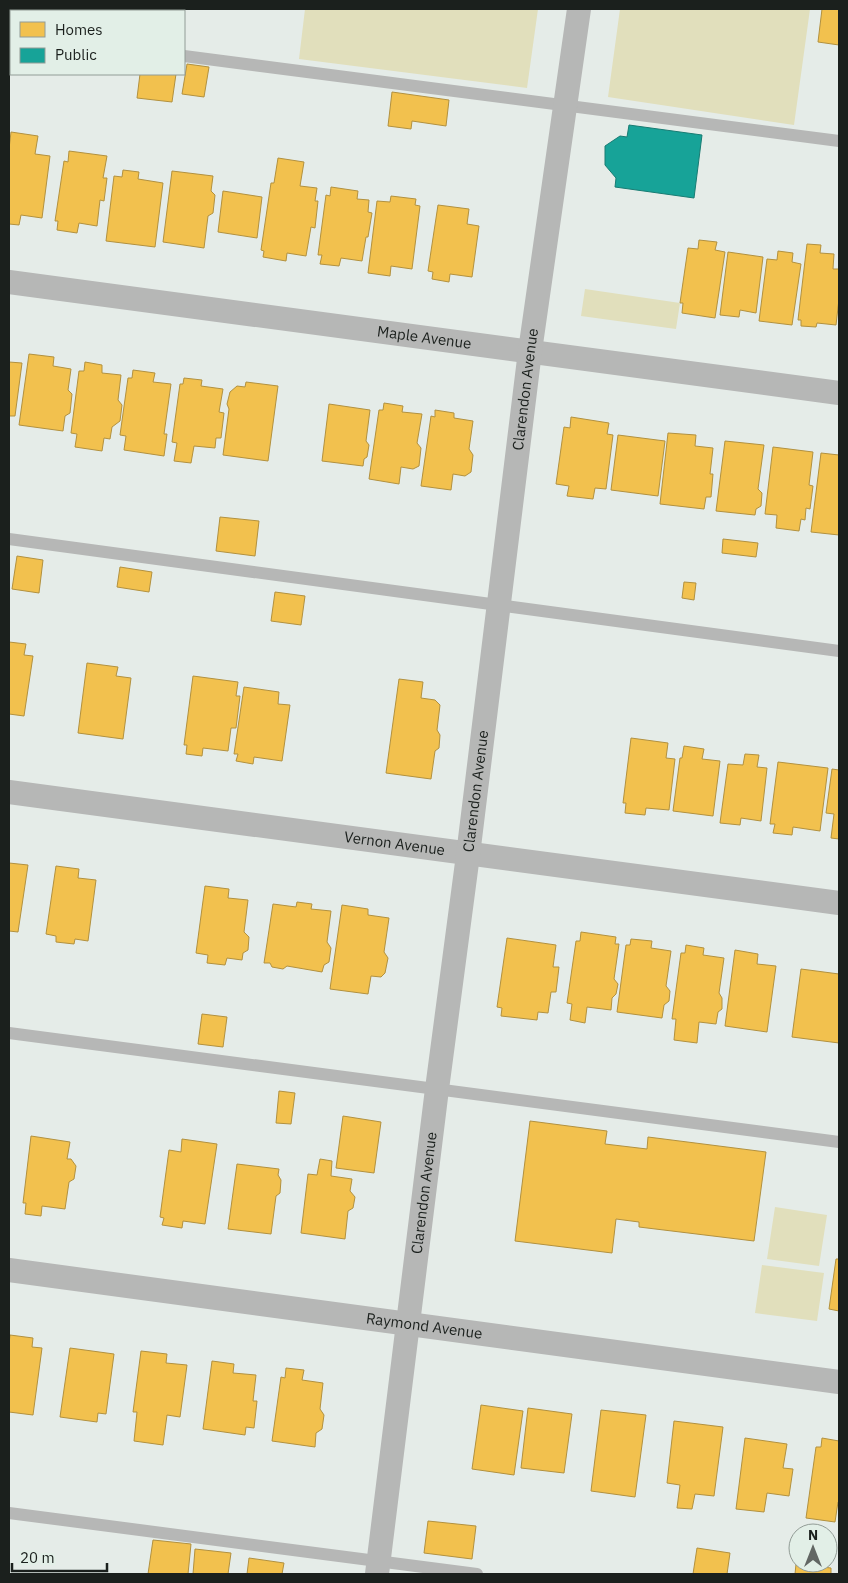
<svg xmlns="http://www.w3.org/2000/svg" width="848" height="1583" viewBox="0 0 848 1583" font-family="'IBM Plex Sans',sans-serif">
  <rect width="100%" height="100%" fill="#e5ece8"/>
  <path fill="#e1dfbc" d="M 305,9 L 538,9 L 527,88 L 299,59 Z
    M 620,9 L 810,9 L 794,125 L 608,97 Z
    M 585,289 L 680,303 L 676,329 L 581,316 Z
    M 775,1207 L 827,1215 L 819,1266 L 767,1259 Z
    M 762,1265 L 824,1273 L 817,1321 L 755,1313 Z"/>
  <path fill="#f2c14e" stroke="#b2913f" d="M 49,9 L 76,9 L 75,11 L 49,11 Z
    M 86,9 L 134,9 L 134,11 L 86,11 Z
    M 822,9 L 839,9 L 839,45 L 818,42 Z
    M 187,64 L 209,67 L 204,97 L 182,94 Z
    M 140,74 L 176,74 L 172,102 L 137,98 Z
    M 392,92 L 449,100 L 446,126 L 412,121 L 411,129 L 388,126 Z
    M 11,132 L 38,136 L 35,154 L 50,156 L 42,218 L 21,215 L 19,225 L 9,224 L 9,149 Z
    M 69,151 L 107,156 L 103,178 L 107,178 L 104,201 L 100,200 L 97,226 L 79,223 L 77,233 L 57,230 L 58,221 L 55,221 L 64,161 L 68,162 Z
    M 278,158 L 304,162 L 300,186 L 317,188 L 315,201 L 318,201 L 315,228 L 311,227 L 306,256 L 287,253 L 286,261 L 263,257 L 264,251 L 261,250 L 271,183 L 274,183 Z
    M 123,170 L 139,172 L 138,179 L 163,183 L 155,247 L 106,241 L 114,176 L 122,177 Z
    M 172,171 L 213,176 L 211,191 L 215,195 L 213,213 L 208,216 L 204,248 L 163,242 Z
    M 331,187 L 358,191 L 357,199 L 369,200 L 368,212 L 372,213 L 368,237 L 366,237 L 362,261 L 341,258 L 339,266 L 320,264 L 322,255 L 318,255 L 326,195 L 330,196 Z
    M 223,191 L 262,197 L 257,238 L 218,232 Z
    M 391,196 L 416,199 L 415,205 L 420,206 L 412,269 L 391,266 L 390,276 L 368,273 L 377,201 L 390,202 Z
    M 438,205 L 469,209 L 467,224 L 479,226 L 472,277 L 450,274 L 449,282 L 432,279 L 433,272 L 428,271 Z
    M 699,240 L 717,242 L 715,250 L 725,252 L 715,318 L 682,313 L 683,303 L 680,303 L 688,248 L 698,249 Z
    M 807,244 L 821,245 L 820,253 L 834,254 L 833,269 L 839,269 L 839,299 L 836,325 L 817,323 L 816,327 L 801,326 L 801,320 L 798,320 Z
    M 778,251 L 793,253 L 792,262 L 801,264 L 792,325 L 759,321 L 767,259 L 777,260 Z
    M 728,252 L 763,257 L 756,313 L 740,310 L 739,317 L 720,315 Z
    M 29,354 L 54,357 L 53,366 L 71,369 L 68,390 L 72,394 L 70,413 L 65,416 L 63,431 L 19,425 Z
    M 9,362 L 22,363 L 15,416 L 9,416 Z
    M 85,362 L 102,365 L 102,373 L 121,375 L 118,400 L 122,405 L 120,421 L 112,427 L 110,439 L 104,438 L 102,451 L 75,447 L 77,434 L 71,433 L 79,371 L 84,371 Z
    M 133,370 L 155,373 L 153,382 L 171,384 L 164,434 L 167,434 L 164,456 L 124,450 L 126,436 L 120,435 L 128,378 L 132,378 Z
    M 184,378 L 202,380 L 201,386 L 223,389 L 219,412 L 224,413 L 221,438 L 216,438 L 215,448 L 194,446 L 191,463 L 174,461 L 177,443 L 172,442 L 180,384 L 183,384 Z
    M 246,382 L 278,386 L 268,461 L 223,455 L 229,409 L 227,404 L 230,392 L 237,386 L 245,387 Z
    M 384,403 L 403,406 L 402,412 L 422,414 L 417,443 L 421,448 L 419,466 L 413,469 L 401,467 L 399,484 L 369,479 L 379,410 L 383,410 Z
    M 329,404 L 370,410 L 366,441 L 369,445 L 367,457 L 364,459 L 363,466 L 322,461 Z
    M 435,410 L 454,413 L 454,418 L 473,421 L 469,449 L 473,455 L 471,472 L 465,476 L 453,474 L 451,490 L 421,486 L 431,416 L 435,417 Z
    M 571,417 L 609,423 L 607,434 L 613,435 L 606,489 L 595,488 L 593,499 L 567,496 L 569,486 L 556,484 L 564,427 L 570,428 Z
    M 668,433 L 696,435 L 695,446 L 713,448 L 710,474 L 713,474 L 711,497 L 706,497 L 704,509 L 660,504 Z
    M 618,435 L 665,441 L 658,496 L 611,490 Z
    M 725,441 L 764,445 L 758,489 L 762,493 L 761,506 L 756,509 L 755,515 L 716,511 Z
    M 773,447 L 813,452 L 809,485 L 813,486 L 810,509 L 806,508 L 805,520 L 801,519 L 799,531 L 776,528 L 777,515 L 765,514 Z
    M 821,453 L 839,455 L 839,535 L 811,532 Z
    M 220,517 L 259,521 L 255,556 L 216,551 Z
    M 723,539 L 758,543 L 756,557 L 722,553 Z
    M 17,556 L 43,560 L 39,593 L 12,589 Z
    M 120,567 L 152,572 L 149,592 L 117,587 Z
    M 684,582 L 696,583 L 694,600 L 682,598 Z
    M 275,592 L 305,596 L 301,625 L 271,621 Z
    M 9,642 L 26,644 L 24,655 L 33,656 L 24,716 L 9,714 Z
    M 87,663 L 118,667 L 116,676 L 131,678 L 123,739 L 78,733 Z
    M 193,676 L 238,682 L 236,696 L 240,696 L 236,728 L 231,728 L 228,751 L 203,748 L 202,756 L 186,754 L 187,745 L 184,745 Z
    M 399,679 L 423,682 L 421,698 L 435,700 L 440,705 L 437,730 L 440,735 L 439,748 L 435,751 L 431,779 L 386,773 Z
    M 244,687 L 279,692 L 278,704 L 290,705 L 282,761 L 254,757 L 253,764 L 236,761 L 238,754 L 234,754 Z
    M 631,738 L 668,743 L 666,758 L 675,759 L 669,810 L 646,808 L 645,815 L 625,813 L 626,803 L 623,803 Z
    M 684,746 L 704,749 L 702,759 L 720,761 L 713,816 L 673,811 L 680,758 L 682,758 Z
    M 745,754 L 759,755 L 757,767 L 767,768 L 761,821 L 741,818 L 740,825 L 720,823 L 728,764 L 743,765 Z
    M 778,762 L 828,768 L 820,831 L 793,827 L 792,835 L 773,833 L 775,824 L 770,824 Z
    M 832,769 L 839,770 L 839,839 L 831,838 L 834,814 L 826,813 Z
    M 9,863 L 28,865 L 18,932 L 9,931 Z
    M 56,866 L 79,869 L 78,878 L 96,880 L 88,941 L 75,939 L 74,944 L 56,942 L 56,936 L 46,934 Z
    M 205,886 L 229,889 L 228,898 L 248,900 L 244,932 L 249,937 L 248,950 L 243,953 L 242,960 L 227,958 L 225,965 L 207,963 L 208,955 L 196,953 Z
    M 297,902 L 312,904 L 311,909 L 331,911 L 327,942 L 331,948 L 329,962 L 324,965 L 322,972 L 287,966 L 283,969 L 272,967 L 270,963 L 264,963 L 273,904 L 296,907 Z
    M 342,905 L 368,909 L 368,915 L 389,918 L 384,952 L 388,958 L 385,973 L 381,977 L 371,976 L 368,994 L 330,989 Z
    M 581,932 L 616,937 L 615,944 L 619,944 L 614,979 L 618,984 L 616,994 L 612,998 L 611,1010 L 587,1007 L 585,1023 L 570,1020 L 572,1004 L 567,1003 L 576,941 L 580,941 Z
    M 507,938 L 556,945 L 553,967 L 559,967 L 556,992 L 551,992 L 548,1013 L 538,1012 L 537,1020 L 501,1016 L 502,1008 L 497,1007 Z
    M 631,939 L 652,941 L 651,948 L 671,951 L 666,986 L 670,991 L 669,1001 L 664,1005 L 662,1018 L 617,1012 L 626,945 L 630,945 Z
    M 686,945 L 704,948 L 703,955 L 724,958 L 719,993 L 722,998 L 722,1009 L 718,1012 L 716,1024 L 699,1022 L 697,1043 L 674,1040 L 676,1019 L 672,1019 L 681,953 L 685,953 Z
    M 735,950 L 758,954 L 757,964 L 776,966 L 767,1032 L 725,1026 Z
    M 801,969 L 839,974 L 839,1043 L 792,1037 Z
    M 202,1014 L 227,1017 L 223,1047 L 198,1044 Z
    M 279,1091 L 295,1093 L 291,1124 L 276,1123 Z
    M 343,1116 L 381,1122 L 374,1173 L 336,1168 Z
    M 530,1121 L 607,1131 L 605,1144 L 647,1149 L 648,1137 L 766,1152 L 754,1241 L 639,1227 L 639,1222 L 616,1219 L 612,1253 L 515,1241 Z
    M 31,1136 L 70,1142 L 67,1159 L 71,1159 L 76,1166 L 74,1179 L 69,1182 L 65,1209 L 42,1206 L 41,1216 L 25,1214 L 26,1203 L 23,1203 Z
    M 182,1139 L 217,1144 L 205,1224 L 183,1221 L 182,1228 L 162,1225 L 164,1218 L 160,1217 L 169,1150 L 181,1152 Z
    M 320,1159 L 332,1161 L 331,1176 L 352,1179 L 350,1191 L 355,1197 L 353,1208 L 348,1211 L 345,1239 L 301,1233 L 308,1174 L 317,1175 Z
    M 237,1164 L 279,1169 L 278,1175 L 281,1180 L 280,1193 L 276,1196 L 271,1234 L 228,1229 Z
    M 836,1259 L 839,1259 L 839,1311 L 829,1309 Z
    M 10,1335 L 33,1338 L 32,1347 L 42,1348 L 33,1415 L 9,1412 L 9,1344 Z
    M 70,1348 L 114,1354 L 106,1414 L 98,1413 L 97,1422 L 60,1417 Z
    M 141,1351 L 167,1354 L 166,1363 L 187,1365 L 180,1417 L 167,1415 L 163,1445 L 134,1441 L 137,1412 L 133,1412 Z
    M 212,1361 L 234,1364 L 233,1373 L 256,1375 L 253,1401 L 257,1401 L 254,1428 L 246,1427 L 245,1435 L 203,1429 Z
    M 286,1368 L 304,1370 L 302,1380 L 323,1383 L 320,1409 L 324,1415 L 322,1429 L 316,1433 L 315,1447 L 272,1441 L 281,1377 L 285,1378 Z
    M 481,1405 L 523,1411 L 514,1475 L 472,1469 Z
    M 528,1408 L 572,1414 L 564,1473 L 521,1468 Z
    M 601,1410 L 646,1415 L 635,1497 L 591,1491 Z
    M 674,1421 L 723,1427 L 714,1496 L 695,1494 L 692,1509 L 677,1508 L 680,1485 L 667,1483 Z
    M 745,1438 L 787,1444 L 783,1468 L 793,1469 L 789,1496 L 767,1493 L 764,1512 L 736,1509 Z
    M 822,1438 L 839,1441 L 839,1502 L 838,1502 L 835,1522 L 806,1518 L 816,1447 L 821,1447 Z
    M 428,1521 L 476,1526 L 472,1559 L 424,1553 Z
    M 153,1540 L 191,1544 L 188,1574 L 148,1574 Z
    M 697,1548 L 730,1553 L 727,1574 L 693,1574 Z
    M 195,1549 L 231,1553 L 228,1574 L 193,1574 Z
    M 249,1558 L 284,1563 L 282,1574 L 247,1574 Z
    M 796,1564 L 831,1568 L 831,1574 L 795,1574 Z"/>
  <path fill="#17a398" stroke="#187c73" d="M 629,125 L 702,135 L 694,198 L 615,187 L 616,178 L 605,165 L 605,146 L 620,136 L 627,137 Z"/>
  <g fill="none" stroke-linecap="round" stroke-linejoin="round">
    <path stroke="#b6b7b6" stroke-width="12" d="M 9,33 L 11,33
      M 184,56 L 839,141
      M 9,539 L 839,651
      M 9,1033 L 839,1142
      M 9,1513 L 477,1574"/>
    <g stroke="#b6b7b6" stroke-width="24">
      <path id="s1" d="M 9,282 L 839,393"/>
      <path id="s2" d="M 9,792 L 839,903"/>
      <path id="s3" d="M 9,1270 L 839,1382"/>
      <path id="s4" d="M 377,1574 L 437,1089 L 468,855 L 530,351 L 579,9"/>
    </g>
  </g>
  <g text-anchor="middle" stroke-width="5" stroke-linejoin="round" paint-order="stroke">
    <g font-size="15" fill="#1b201d" stroke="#e2efe7">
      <text dy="5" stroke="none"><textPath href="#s1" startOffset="419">Maple Avenue</textPath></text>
      <text dy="5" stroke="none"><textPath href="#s4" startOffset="1194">Clarendon Avenue</textPath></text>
      <text dy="5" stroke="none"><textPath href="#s4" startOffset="789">Clarendon Avenue</textPath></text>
      <text dy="5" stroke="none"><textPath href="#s2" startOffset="389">Vernon Avenue</textPath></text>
      <text dy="5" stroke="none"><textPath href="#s4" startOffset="384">Clarendon Avenue</textPath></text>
      <text dy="5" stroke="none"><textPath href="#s3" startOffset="419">Raymond Avenue</textPath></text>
    </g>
  </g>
  <rect width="848" height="1583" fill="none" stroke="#1b201d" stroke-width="20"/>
  <rect x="10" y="10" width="175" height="65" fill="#e2efe7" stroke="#929c96"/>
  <rect x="20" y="22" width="25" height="15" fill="#f2c14e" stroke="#929c96"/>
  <text x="55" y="35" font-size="15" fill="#1b201d">Homes</text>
  <rect x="20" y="48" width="25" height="15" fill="#17a398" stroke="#929c96"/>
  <text x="55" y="60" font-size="15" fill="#1b201d">Public</text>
  <g transform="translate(813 1548)"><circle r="24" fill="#e2efe7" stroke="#929c96"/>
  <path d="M0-4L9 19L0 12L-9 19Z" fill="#626764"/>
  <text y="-8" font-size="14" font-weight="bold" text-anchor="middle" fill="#1b201d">N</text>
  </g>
  <path d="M12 1563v8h95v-8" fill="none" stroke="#1b201d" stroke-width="2.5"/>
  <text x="20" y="1563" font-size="15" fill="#1b201d" stroke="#e2efe7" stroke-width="4" paint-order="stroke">20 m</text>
</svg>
